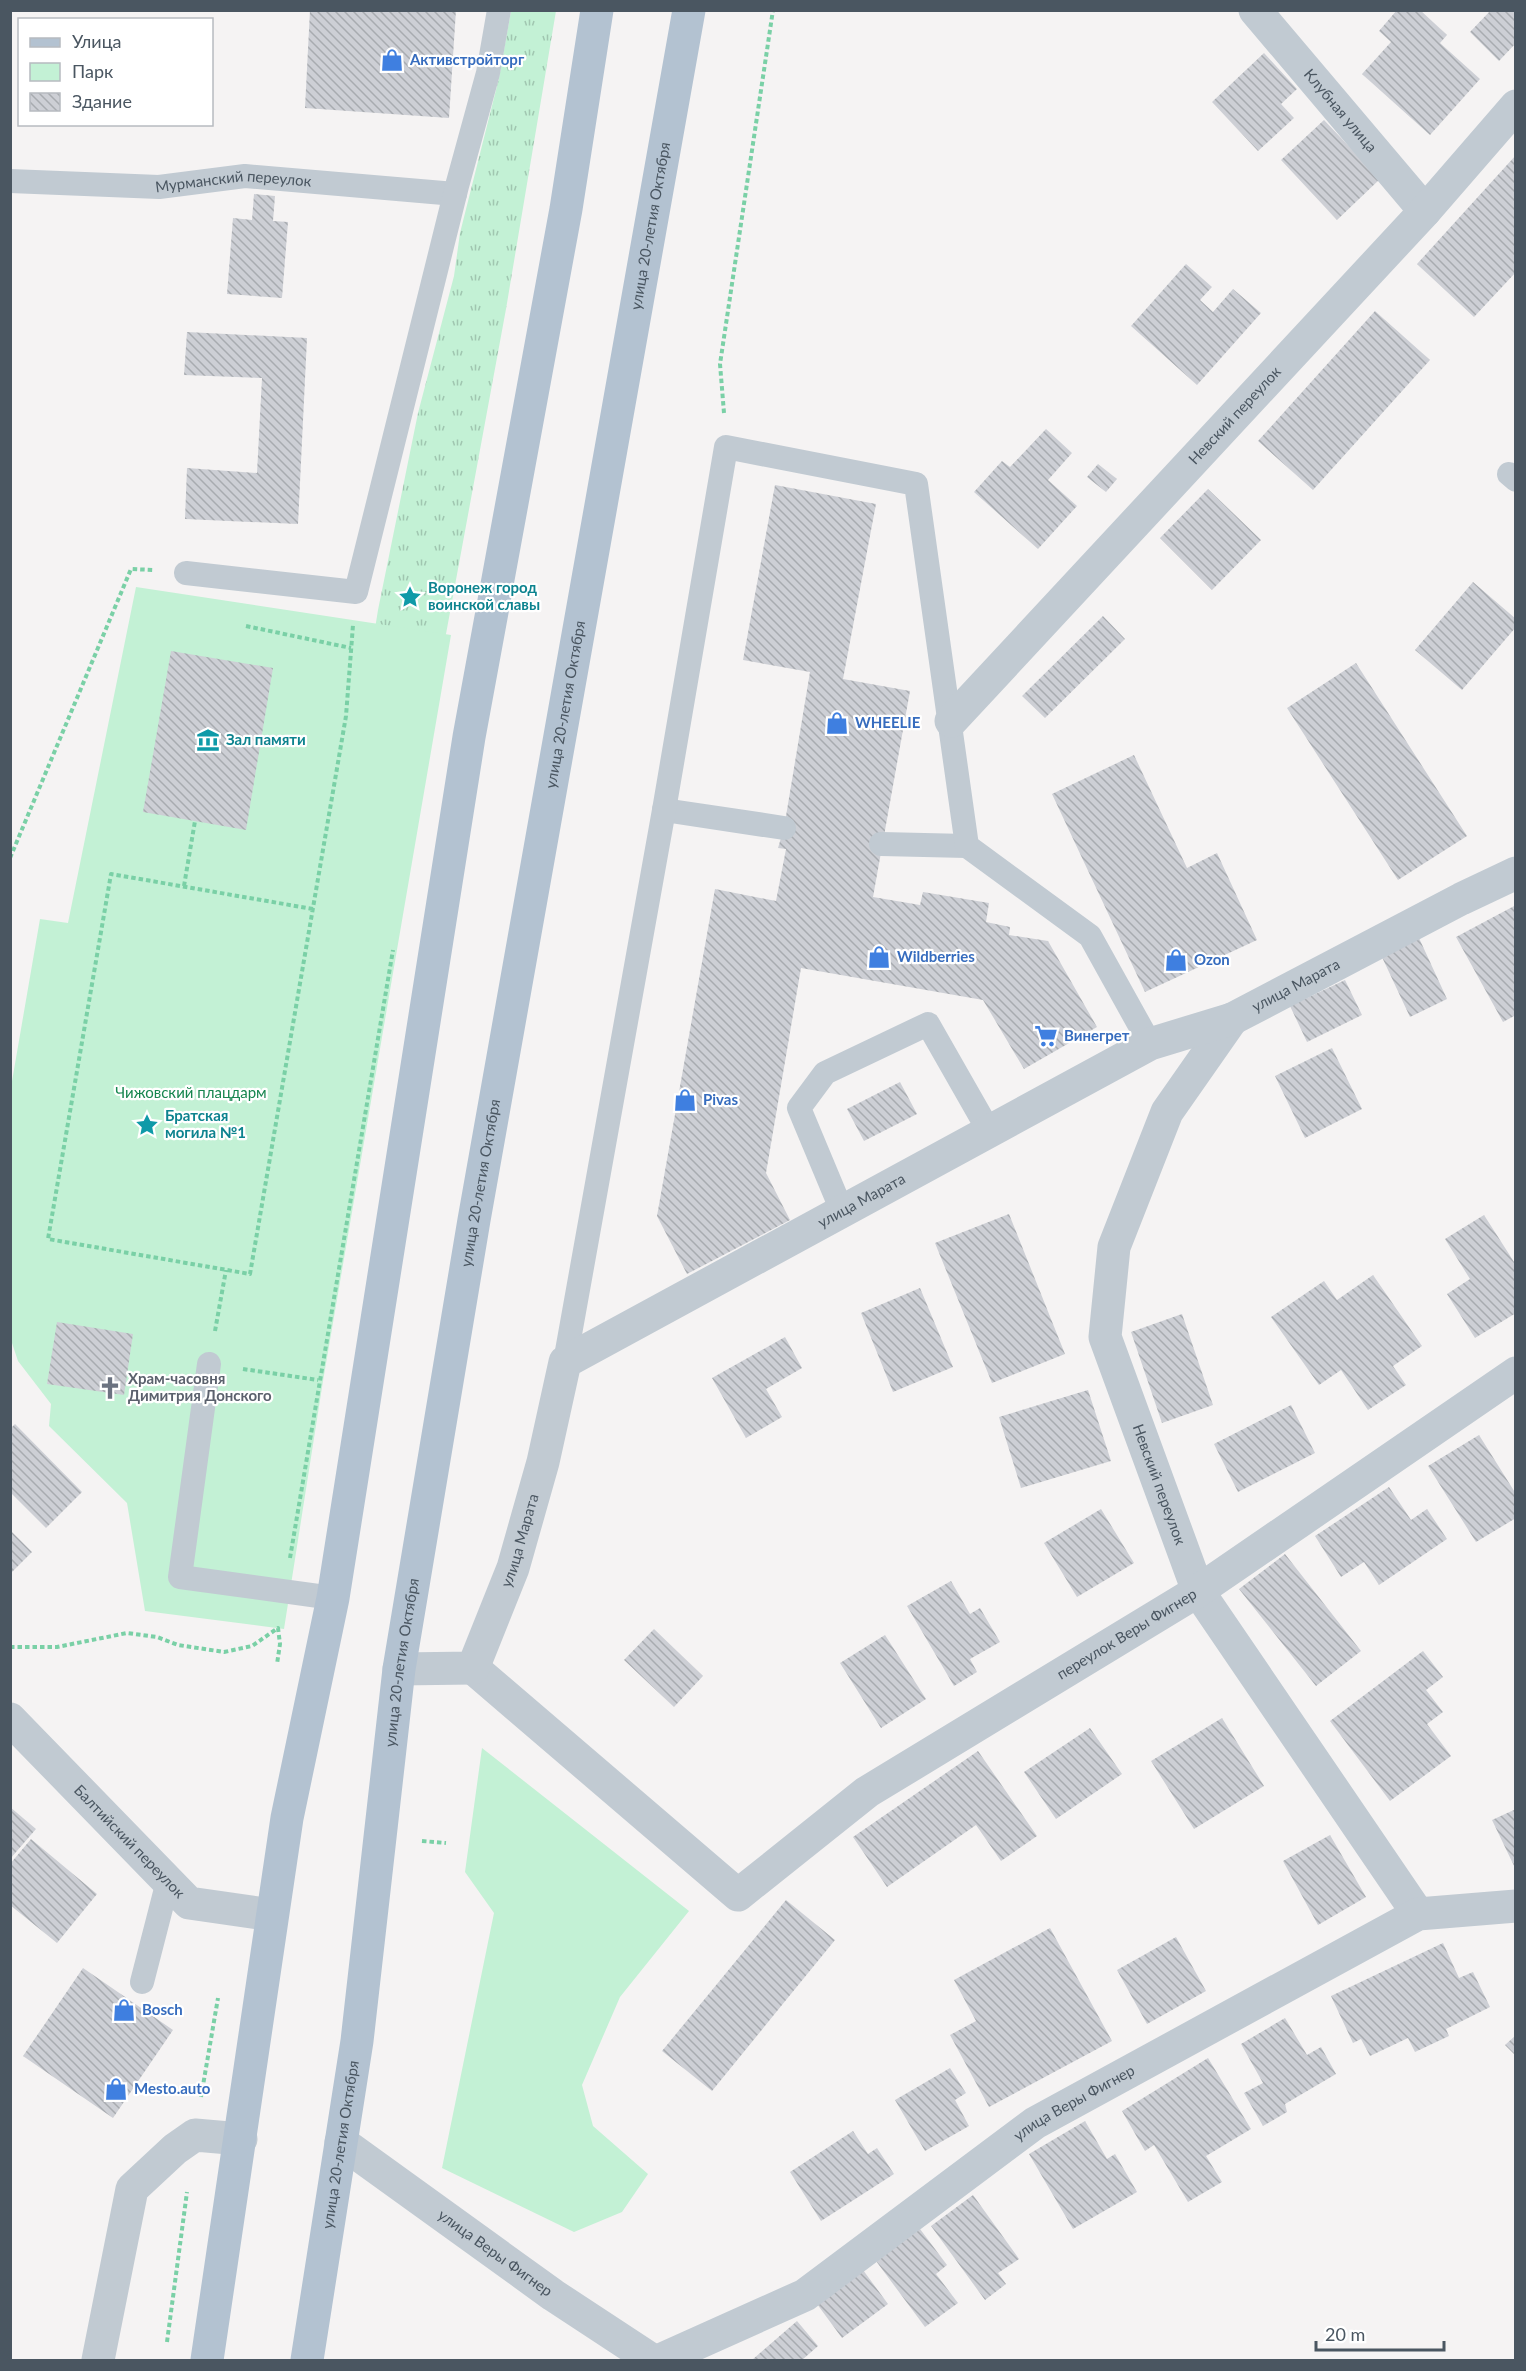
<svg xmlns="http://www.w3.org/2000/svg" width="1526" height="2371" viewBox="0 0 1526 2371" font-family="Lato,sans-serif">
  <defs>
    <pattern id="grass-tufts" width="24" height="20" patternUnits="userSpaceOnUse" patternTransform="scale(1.5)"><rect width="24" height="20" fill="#c3f1d5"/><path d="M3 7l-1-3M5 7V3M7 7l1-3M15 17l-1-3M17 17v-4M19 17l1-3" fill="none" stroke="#a0c6b0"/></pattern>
    <pattern id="building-back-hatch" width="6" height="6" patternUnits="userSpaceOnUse" patternTransform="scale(1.5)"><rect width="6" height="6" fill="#cdcfd5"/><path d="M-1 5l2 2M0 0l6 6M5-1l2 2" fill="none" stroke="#a8abb0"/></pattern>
  </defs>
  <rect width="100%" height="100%" fill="#f5f3f3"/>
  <path fill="url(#grass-tufts)" d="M 511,11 L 556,11 L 506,309 L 446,634 L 271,1273 L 378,610 L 418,413 L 454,276 L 460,233 L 499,78 Z"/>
  <path fill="#c3f1d5" d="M 136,587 L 451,635 L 323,1381 L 284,1629 L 145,1611 L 127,1503 L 49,1426 L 51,1404 L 18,1361 L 11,1340 L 11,1087 L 40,919 L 68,923 Z
    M 482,1748 L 689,1911 L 620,1997 L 582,2085 L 593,2126 L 648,2174 L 622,2212 L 574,2232 L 442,2168 L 494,1913 L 465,1872 Z"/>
  <path fill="url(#building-back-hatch)" d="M 310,10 L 456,10 L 449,118 L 305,108 Z
    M 1397,10 L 1420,10 L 1447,35 L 1440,43 L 1480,79 L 1430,135 L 1362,74 L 1391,42 L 1379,31 Z
    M 1491,10 L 1516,10 L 1516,43 L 1499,61 L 1470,32 Z
    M 1264,53 L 1297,89 L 1281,104 L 1294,118 L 1258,151 L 1212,102 Z
    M 1324,120 L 1380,179 L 1337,220 L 1281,160 Z
    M 1516,155 L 1516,272 L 1474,317 L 1417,264 Z
    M 254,194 L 275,196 L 273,221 L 288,222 L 282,298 L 227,294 L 233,218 L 252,220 Z
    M 1186,264 L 1212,287 L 1200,300 L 1213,312 L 1233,289 L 1261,313 L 1197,385 L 1131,326 Z
    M 1375,311 L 1430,360 L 1313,490 L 1258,441 Z
    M 187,332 L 307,338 L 298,524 L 185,519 L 187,468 L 257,473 L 262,378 L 184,375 Z
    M 1046,429 L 1072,453 L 1048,480 L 1077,506 L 1038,549 L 974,492 L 1002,461 L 1010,467 Z
    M 1098,464 L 1117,479 L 1106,492 L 1087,477 Z
    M 775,485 L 876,504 L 843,679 L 910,691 L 873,897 L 920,905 L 923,892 L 989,903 L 986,922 L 1010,927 L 1009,935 L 1048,941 L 1097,1027 L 1024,1069 L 983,1000 L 801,968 L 766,1173 L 790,1220 L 687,1274 L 657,1216 L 715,889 L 776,901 L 786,849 L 778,848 L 784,828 L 810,672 L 743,660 Z
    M 1208,489 L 1261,540 L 1212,590 L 1160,538 Z
    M 1473,582 L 1516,619 L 1516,627 L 1462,690 L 1415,650 Z
    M 1103,616 L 1125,639 L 1045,718 L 1022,696 Z
    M 171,651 L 273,668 L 246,830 L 143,812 Z
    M 1356,663 L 1467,836 L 1398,880 L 1287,708 Z
    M 1134,755 L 1187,868 L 1217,853 L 1257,940 L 1145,992 L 1052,794 Z
    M 1516,905 L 1516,1015 L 1503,1022 L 1456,937 Z
    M 1419,938 L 1447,999 L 1410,1017 L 1381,955 Z
    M 1345,980 L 1362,1015 L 1307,1042 L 1290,1006 Z
    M 1332,1048 L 1362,1109 L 1305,1138 L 1275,1076 Z
    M 900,1082 L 917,1114 L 864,1141 L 847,1109 Z
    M 1009,1214 L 1065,1354 L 992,1383 L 935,1243 Z
    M 1484,1215 L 1516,1265 L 1516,1313 L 1475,1338 L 1447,1294 L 1470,1279 L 1445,1239 Z
    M 1373,1275 L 1422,1346 L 1393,1366 L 1406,1385 L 1368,1410 L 1341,1370 L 1319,1385 L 1271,1317 L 1324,1281 L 1337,1300 Z
    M 920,1288 L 953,1367 L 893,1392 L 861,1313 Z
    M 1182,1314 L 1213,1405 L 1162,1423 L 1131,1332 Z
    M 57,1322 L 133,1334 L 124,1395 L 47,1384 Z
    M 785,1337 L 802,1368 L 766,1389 L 782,1417 L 746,1438 L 712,1378 Z
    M 1088,1390 L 1111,1461 L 1021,1488 L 999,1417 Z
    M 1291,1405 L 1315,1453 L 1238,1492 L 1214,1444 Z
    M 15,1424 L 82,1492 L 46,1528 L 10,1492 L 10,1429 Z
    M 1479,1435 L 1516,1494 L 1516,1518 L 1476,1542 L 1428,1466 Z
    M 1389,1487 L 1411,1520 L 1427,1509 L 1447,1539 L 1379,1585 L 1364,1562 L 1341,1577 L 1315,1536 Z
    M 1101,1509 L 1134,1563 L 1077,1597 L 1044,1543 Z
    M 10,1530 L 32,1552 L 10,1574 Z
    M 1285,1554 L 1361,1651 L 1316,1686 L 1239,1589 Z
    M 951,1581 L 970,1614 L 980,1608 L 1000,1642 L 970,1659 L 977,1672 L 954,1686 L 907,1606 Z
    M 654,1629 L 703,1676 L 674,1707 L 624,1660 Z
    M 885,1635 L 926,1699 L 881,1728 L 840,1663 Z
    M 1423,1651 L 1443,1677 L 1426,1690 L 1443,1712 L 1427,1724 L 1451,1756 L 1390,1801 L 1330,1721 Z
    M 1222,1718 L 1264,1786 L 1194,1829 L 1151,1761 Z
    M 1090,1728 L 1122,1774 L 1056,1819 L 1024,1772 Z
    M 978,1751 L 1037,1836 L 1001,1861 L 976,1825 L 887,1887 L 853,1837 Z
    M 10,1807 L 36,1829 L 10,1859 Z
    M 1516,1809 L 1516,1870 L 1492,1820 Z
    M 1330,1835 L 1366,1897 L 1318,1925 L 1283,1861 Z
    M 31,1839 L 97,1894 L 57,1943 L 10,1905 L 10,1864 Z
    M 786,1900 L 835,1940 L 712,2091 L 662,2051 Z
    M 1050,1928 L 1112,2041 L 989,2107 L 950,2035 L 976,2021 L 954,1980 Z
    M 1176,1937 L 1206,1991 L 1147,2024 L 1117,1970 Z
    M 1443,1943 L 1459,1978 L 1473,1972 L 1490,2007 L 1446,2029 L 1449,2036 L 1415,2052 L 1408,2038 L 1370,2056 L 1361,2039 L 1353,2043 L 1331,1996 Z
    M 83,1968 L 173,2030 L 113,2118 L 23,2056 Z
    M 1285,2018 L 1307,2055 L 1321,2047 L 1336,2074 L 1285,2104 L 1287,2112 L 1263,2126 L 1244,2093 L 1263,2083 L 1241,2044 Z
    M 1516,2035 L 1516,2056 L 1505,2045 Z
    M 1208,2058 L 1251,2129 L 1206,2156 L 1222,2182 L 1188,2202 L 1154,2145 L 1145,2151 L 1122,2111 Z
    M 950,2068 L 966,2093 L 955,2100 L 969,2126 L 925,2151 L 895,2100 Z
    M 1085,2121 L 1107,2159 L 1115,2154 L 1137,2192 L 1073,2229 L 1029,2154 Z
    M 853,2131 L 868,2154 L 877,2148 L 894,2174 L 821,2221 L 790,2172 Z
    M 973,2195 L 1019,2259 L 998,2273 L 1006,2284 L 985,2300 L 931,2226 Z
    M 920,2229 L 947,2265 L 936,2274 L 958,2303 L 925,2327 L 876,2261 Z
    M 863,2270 L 888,2304 L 842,2338 L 817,2304 Z
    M 797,2321 L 818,2346 L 802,2360 L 752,2360 Z"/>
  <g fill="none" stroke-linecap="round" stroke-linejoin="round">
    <path stroke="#7ad0a6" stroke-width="4" stroke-dasharray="4.5 3" stroke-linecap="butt" d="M 724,413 L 720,364 L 773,10
      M 246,626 L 351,648
      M 10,858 L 131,569 L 153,570
      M 184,886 L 195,821
      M 313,909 L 111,874 L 48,1239 L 250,1274 L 346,716 L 353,625
      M 215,1331 L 226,1270
      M 243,1369 L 318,1380
      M 290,1558 L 393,950
      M 10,1647 L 57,1647 L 127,1633 L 157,1637 L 178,1645 L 224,1652 L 252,1646 L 278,1628 L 280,1644 L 277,1664
      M 422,1841 L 446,1843
      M 201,2097 L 218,1998
      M 167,2342 L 187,2192"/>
    <g stroke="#c1cad2" stroke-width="24">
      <path id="s1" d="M 10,181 L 159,187 L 245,176 L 455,194"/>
      <path d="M 1509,474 L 1516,480"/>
      <path d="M 186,573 L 356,592 L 457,186 L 488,73 L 499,10"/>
      <path d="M 664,810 L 784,828"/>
      <path d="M 881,844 L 967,846"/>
      <path d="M 842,1211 L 799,1108 L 825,1073 L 928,1024 L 989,1131"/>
      <path d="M 565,1362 L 664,810 L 726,447 L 916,484 L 967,846 L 1090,936 L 1150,1044"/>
      <path d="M 209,1364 L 180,1577 L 333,1598"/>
      <path d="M 142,1982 L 168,1881"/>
    </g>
    <g stroke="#c1cad2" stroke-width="33">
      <path id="s2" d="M 1255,10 L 1425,211"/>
      <path id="s3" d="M 951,721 L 1425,211 L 1516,106"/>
      <path id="s4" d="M 1232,1019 L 1167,1112 L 1114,1247 L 1105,1337 L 1198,1591 L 1418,1914"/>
      <path id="s5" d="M 473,1668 L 738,1895 L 867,1792 L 1198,1591 L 1516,1373"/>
      <path id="s6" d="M 399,1669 L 473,1668 L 513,1568 L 543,1462 L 565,1362 L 1150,1044 L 1232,1019 L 1461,899 L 1516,873"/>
      <path id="s7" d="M 10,1719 L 189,1903 L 272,1915"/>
      <path id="s8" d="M 341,2142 L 553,2295 L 652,2360"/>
      <path d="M 98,2360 L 132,2189 L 175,2149 L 195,2135 L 241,2139"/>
      <path id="s9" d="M 660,2360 L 805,2295 L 1035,2123 L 1418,1914 L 1516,1906"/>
    </g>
    <g stroke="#b3c2d1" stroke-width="33">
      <path d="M 207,2360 L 287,1818 L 333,1598 L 469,737 L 566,209 L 597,10"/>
      <path id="s10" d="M 307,2360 L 357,2041 L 399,1669 L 474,1220 L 689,10"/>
    </g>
  </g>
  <defs>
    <g id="shop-bare" transform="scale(1.8)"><path d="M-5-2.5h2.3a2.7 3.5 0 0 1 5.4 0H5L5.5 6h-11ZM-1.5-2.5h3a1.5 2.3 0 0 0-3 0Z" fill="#3f7fe0" stroke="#fff" stroke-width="2.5" paint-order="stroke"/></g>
    <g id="sight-bare" transform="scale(1.8)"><path d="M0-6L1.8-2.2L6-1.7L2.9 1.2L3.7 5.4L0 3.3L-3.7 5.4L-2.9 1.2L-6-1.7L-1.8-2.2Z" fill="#0f9aa8" stroke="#fff" stroke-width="2.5" paint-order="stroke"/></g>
    <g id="museum-bare" transform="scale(1.8)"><path d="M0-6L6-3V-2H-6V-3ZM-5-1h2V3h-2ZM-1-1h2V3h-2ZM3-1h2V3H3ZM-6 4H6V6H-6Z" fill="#0f9aa8" stroke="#fff" stroke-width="2.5" paint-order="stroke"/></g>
    <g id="supermarket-bare" transform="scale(1.8)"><path d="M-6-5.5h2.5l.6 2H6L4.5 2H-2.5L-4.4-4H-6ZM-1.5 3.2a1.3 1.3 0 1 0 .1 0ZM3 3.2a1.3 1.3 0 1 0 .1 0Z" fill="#3f7fe0" stroke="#fff" stroke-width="2.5" paint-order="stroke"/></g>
    <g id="church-bare" transform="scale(1.8)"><path d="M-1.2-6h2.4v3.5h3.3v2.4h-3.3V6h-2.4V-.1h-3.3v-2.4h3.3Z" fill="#6b7280" stroke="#fff" stroke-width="2.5" paint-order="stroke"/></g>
  </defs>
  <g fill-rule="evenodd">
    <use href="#shop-bare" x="392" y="60"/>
    <use href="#sight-bare" x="410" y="597"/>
    <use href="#shop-bare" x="837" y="723"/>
    <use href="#museum-bare" x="208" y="740"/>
    <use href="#shop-bare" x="879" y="957"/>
    <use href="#shop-bare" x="1176" y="960"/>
    <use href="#supermarket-bare" x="1046" y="1036"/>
    <use href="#shop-bare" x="685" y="1100"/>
    <use href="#sight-bare" x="147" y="1125"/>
    <use href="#church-bare" x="110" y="1388"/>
    <use href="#shop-bare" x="124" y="2010"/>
    <use href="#shop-bare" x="116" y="2089"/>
  </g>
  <g text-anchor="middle" stroke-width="4.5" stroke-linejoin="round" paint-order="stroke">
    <g font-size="15" font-weight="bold" fill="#366cbe" stroke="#fff" text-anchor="start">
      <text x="410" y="65">Активстройторг</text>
      <text x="855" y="728">WHEELIE</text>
      <text x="897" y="962">Wildberries</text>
      <text x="1194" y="965">Ozon</text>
      <text x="1064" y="1041">Винегрет</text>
      <text x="703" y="1105">Pivas</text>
      <text x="142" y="2015">Bosch</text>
      <text x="134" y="2094">Mesto.auto</text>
    </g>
    <g font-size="15" fill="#4a5661" stroke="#fff">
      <text dy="5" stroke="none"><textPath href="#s2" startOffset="132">Клубная улица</textPath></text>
      <text dy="5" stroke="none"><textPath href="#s1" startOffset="224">Мурманский переулок</textPath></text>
      <text dy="5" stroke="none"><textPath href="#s10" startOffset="2162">улица 20-летия Октября</textPath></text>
      <text dy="5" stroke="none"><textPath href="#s3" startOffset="417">Невский переулок</textPath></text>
      <text dy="5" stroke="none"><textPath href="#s10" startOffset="1676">улица 20-летия Октября</textPath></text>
      <text dy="5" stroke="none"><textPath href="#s6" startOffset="1218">улица Марата</textPath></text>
      <text dy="5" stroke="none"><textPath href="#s10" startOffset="1190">улица 20-летия Октября</textPath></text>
      <text dy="5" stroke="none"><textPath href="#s6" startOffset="732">улица Марата</textPath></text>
      <text dy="5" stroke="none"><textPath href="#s4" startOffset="506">Невский переулок</textPath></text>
      <text dy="5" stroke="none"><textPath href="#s6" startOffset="210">улица Марата</textPath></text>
      <text dy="5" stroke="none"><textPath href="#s5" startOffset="818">переулок Веры Фигнер</textPath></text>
      <text dy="5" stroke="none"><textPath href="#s10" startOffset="704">улица 20-летия Октября</textPath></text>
      <text dy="5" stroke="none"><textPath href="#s7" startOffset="171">Балтийский переулок</textPath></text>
      <text dy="5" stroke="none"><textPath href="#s9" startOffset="490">улица Веры Фигнер</textPath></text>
      <text dy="5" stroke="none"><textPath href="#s10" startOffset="218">улица 20-летия Октября</textPath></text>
      <text dy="5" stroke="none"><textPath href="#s8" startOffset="190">улица Веры Фигнер</textPath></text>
    </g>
    <g font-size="15" font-weight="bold" fill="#0d838f" stroke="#fff" text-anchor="start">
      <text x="428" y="593">Воронеж город<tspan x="428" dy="17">воинской славы</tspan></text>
      <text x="226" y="745">Зал памяти</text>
      <text x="165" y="1121">Братская<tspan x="165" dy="17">могила №1</tspan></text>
    </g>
    <g font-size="15" fill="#17864f" stroke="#fff">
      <text x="191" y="1098">Чижовский плацдарм</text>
    </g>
    <g font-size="15" font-weight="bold" fill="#5b616d" stroke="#fff" text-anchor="start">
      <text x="128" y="1384">Храм-часовня<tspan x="128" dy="17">Димитрия Донского</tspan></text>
    </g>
  </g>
  <rect width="1526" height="2371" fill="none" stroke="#4a5661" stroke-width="24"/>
  <rect x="18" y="18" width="195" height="108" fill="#ffffff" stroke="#b7bbc0" stroke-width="1.5"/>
  <rect x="30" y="38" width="30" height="9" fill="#b3c2d1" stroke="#b7bbc0" stroke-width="1.5"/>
  <text x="72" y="48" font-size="18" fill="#4a5661">Улица</text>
  <rect x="30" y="63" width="30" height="18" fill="#c3f1d5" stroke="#b7bbc0" stroke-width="1.5"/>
  <text x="72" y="78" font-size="18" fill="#4a5661">Парк</text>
  <rect x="30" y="93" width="30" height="18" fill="url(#building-back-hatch)" stroke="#b7bbc0" stroke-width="1.5"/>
  <text x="72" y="108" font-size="18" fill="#4a5661">Здание</text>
  <path d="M1316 2341v9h128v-9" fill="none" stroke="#4a5661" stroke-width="3"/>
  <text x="1325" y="2341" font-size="18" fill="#4a5661" stroke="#ffffff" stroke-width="4.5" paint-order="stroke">20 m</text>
</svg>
